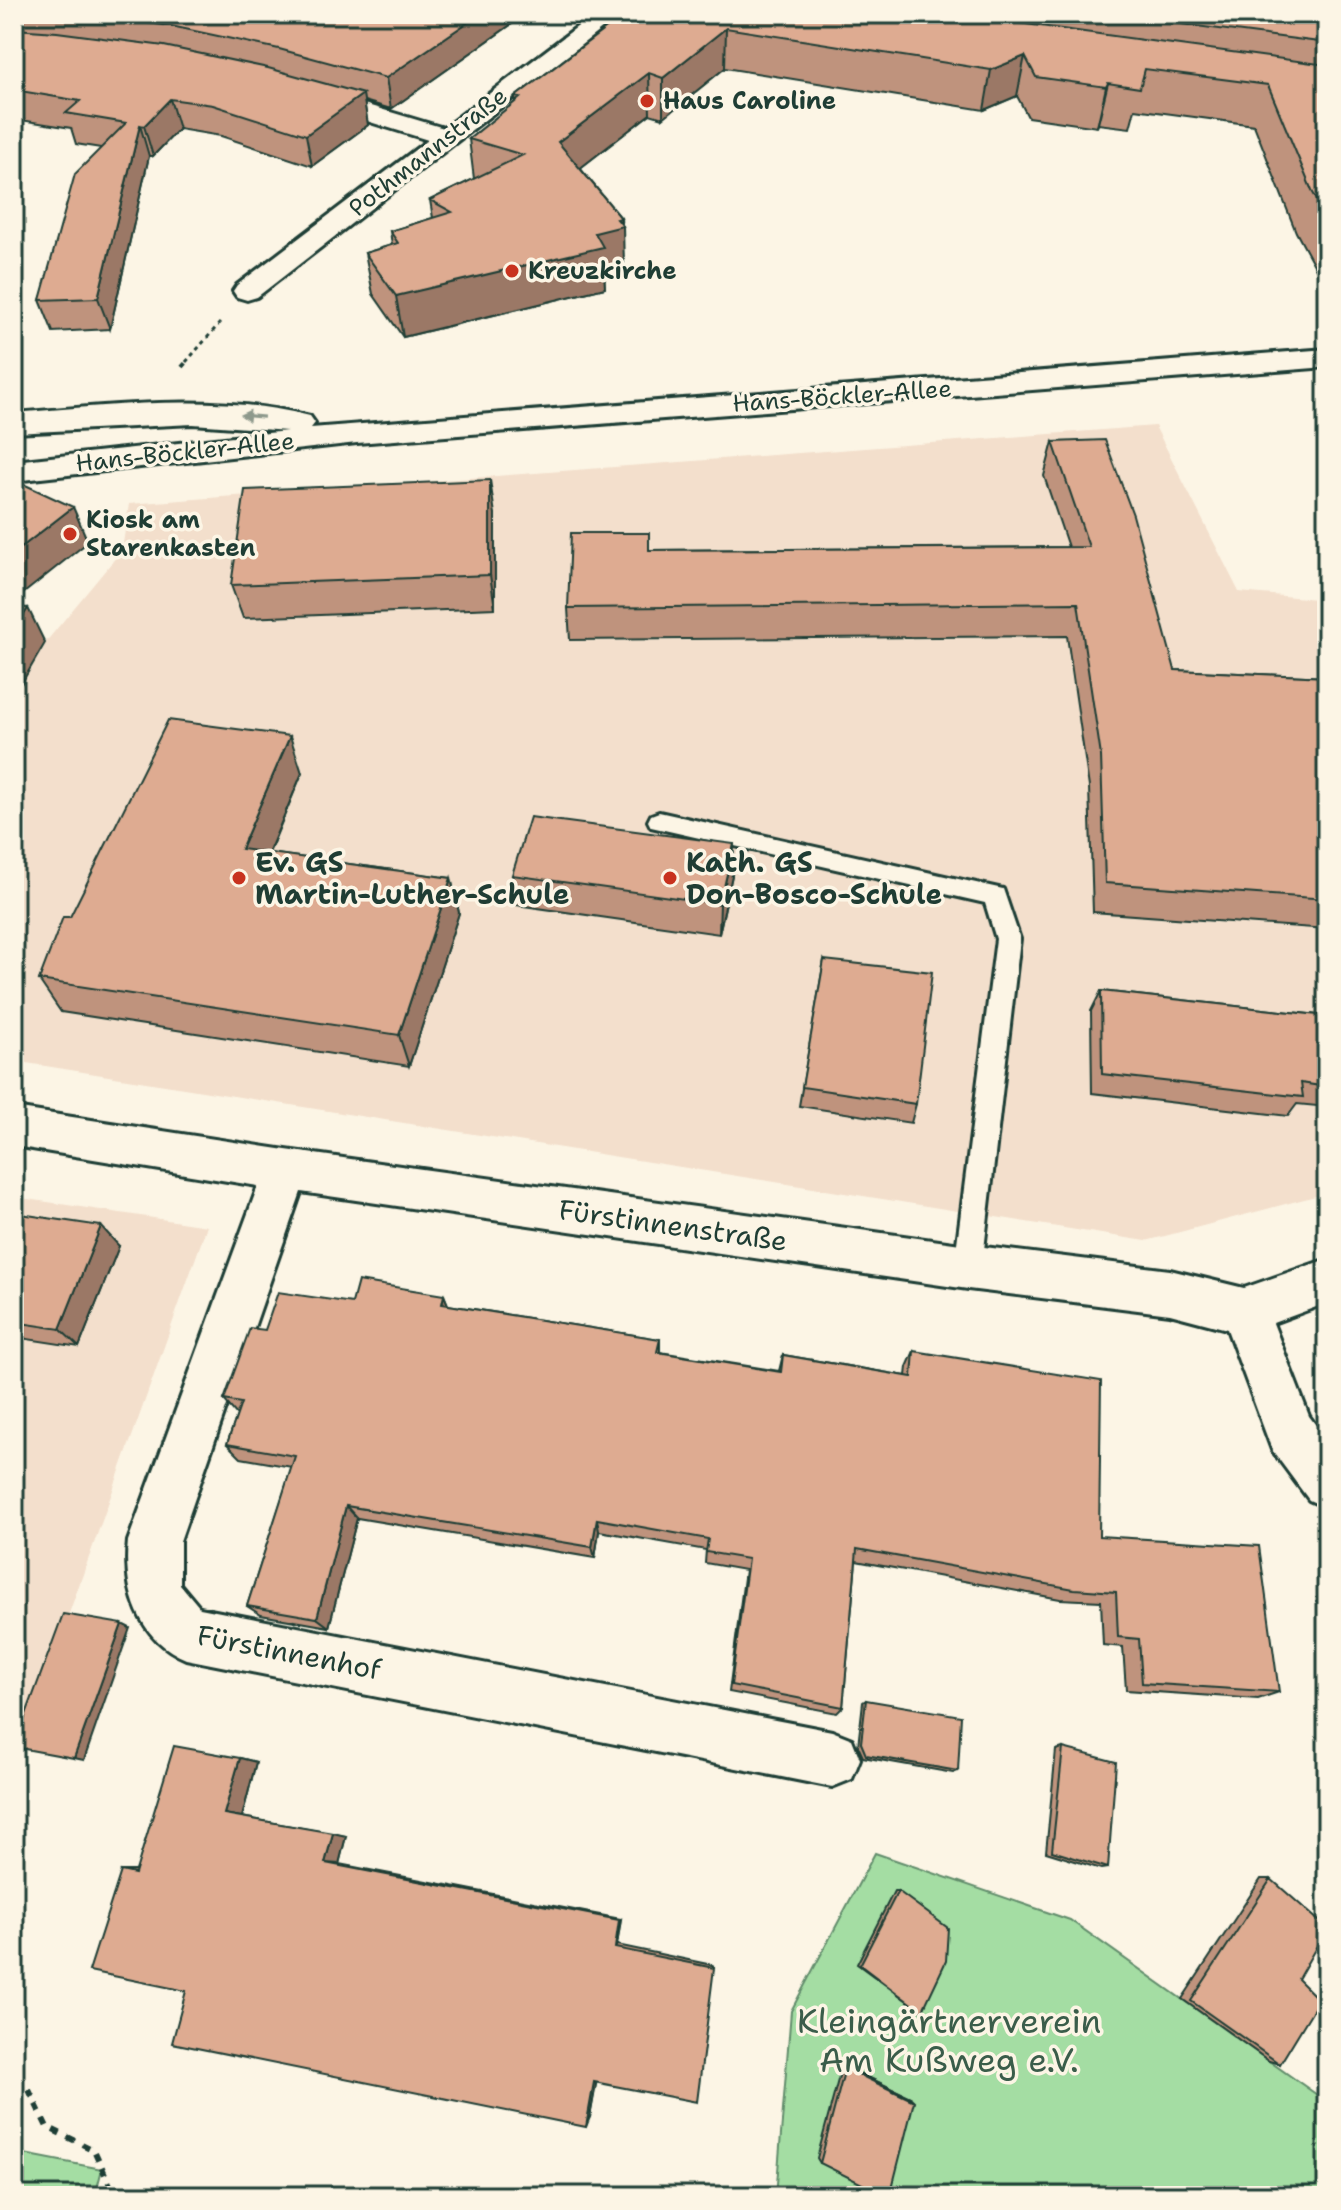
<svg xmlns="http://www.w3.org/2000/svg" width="1341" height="2210" viewBox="0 0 1341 2210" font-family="'Shantell Sans',sans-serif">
  <rect width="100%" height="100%" fill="#fcf5e5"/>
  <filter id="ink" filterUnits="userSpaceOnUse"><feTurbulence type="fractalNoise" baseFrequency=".0125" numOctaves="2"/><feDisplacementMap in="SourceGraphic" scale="16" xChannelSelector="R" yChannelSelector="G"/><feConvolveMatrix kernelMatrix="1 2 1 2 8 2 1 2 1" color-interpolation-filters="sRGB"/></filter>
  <g filter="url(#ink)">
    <path fill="#f3dfcc" d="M 1155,426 L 1239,592 L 1327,600 L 1327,1193 L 1146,1241 L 14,1061 L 14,696 L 45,643 L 122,550 L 129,504 Z
      M 14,1197 L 207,1226 L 14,1768 Z"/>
    <path fill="#a4dda3" stroke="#628d6c" stroke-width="2" d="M 875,1853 L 1070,1920 L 1327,2102 L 1327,2196 L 776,2196 L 791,2011 Z
      M 14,2152 L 102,2169 L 95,2196 L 14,2196 Z"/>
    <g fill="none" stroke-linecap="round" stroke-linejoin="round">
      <g stroke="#1f3d34" stroke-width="6">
        <path id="service" d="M 659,812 L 1003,889 L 1020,939 L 982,1267 L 978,1276 L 968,1280 L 958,1276 L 954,1267 L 996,939 L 985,903 L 651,827 L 648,821 L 651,815 Z"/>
      </g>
      <g stroke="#1f3d34" stroke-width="6">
        <path id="minor" d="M 594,14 L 621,14 L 257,297 L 247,300 L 237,297 L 233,291 L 237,285 L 428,140 L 299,100 L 296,95 L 299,90 L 317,90 L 444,128 Z
          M 14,1108 L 286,1150 L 968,1245 L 1170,1270 L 1244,1288 L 1327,1259 L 1327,1303 L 1273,1323 L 1309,1416 L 1327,1440 L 1327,1508 L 1309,1500 L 1272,1450 L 1227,1329 L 1170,1314 L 968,1289 L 301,1192 L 180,1541 L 180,1584 L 200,1608 L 832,1731 L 852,1739 L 860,1759 L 852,1779 L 832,1787 L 186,1659 C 138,1639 123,1590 128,1541 L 258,1186 L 14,1146 Z"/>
      </g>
      <g stroke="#1f3d34" stroke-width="6">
        <path id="tertiary" d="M 1327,349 L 1327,367 L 357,443 L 14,481 L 14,461 L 287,431 L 193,424 L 14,433 L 14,413 C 110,406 215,392 310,416 L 315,423 L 311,428 Z"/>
      </g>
      <path stroke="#1f3d34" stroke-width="3" stroke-dasharray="4 4" stroke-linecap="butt" d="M 186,362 L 220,323"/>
      <path stroke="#1f3d34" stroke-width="4" stroke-dasharray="5 5" stroke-linecap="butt" d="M 182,367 L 188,360"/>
      <path stroke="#1f3d34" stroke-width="6" stroke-dasharray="8 8" stroke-linecap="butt" d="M 29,2090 L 47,2127 L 94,2150 L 115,2196"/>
      <use href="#service" fill="#fcf5e5" fill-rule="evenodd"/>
      <use href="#minor" fill="#fcf5e5" fill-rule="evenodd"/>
      <use href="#tertiary" fill="#fcf5e5" fill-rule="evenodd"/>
    </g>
    <path fill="#bf937d" stroke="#1f3d34" stroke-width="2" d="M 14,14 L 526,14 L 391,109 L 364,101 L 368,125 L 312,166 L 221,136 L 179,129 L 153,156 L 149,156 L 110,329 L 53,332 L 40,300 L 101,148 L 76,144 L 71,128 L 14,119 Z
      M 625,14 L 1327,14 L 1327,289 L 1296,232 L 1254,125 L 1135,109 L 1130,128 L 1098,124 L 1097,127 L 1028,117 L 1017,96 L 984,110 L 725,68 L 663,118 L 650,114 L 580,168 L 621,218 L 624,267 L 604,272 L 605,288 L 403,337 L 373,294 L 365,253 L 392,245 L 390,231 L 433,218 L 430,200 L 474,179 L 469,139 L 515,102 L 515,97 Z
      M 1053,442 L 1175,670 L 1327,677 L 1327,929 L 1093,912 L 1089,787 L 1067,636 L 570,640 L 568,608 L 649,550 L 1068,547 L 1044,476 Z
      M 495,514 L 495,608 L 243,618 L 231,585 Z
      M 302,773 L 269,853 L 451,878 L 459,913 L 409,1066 L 61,1012 L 39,980 L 70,917 Z
      M 734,844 L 732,875 L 719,934 L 517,905 L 512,875 Z
      M 824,960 L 916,1104 L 911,1123 L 799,1106 Z
      M 1101,991 L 1327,1016 L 1327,1107 L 1297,1104 L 1288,1116 L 1092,1093 L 1091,1011 Z
      M 14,1213 L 119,1246 L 79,1347 L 14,1337 Z
      M 444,1295 L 448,1305 L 660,1339 L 660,1352 L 779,1371 L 783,1355 L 906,1376 L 907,1367 L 914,1351 L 1099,1536 L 1279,1692 L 1258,1699 L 1126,1690 L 1123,1647 L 1103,1645 L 1101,1601 L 1060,1599 L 856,1561 L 843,1707 L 837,1713 L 729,1692 L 745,1570 L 705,1563 L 706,1550 L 599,1531 L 595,1558 L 357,1518 L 329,1627 L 261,1615 L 247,1606 L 292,1467 L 241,1458 L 227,1444 L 237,1415 L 224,1400 L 265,1330 L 352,1303 Z
      M 866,1700 L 958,1771 L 953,1773 L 863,1757 L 858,1746 L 863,1702 Z
      M 1063,1748 L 1108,1868 L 1101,1869 L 1046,1852 L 1056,1750 Z
      M 240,1758 L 256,1762 L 242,1817 L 346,1836 L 339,1864 L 621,1919 L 617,1945 L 712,1965 L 714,1968 L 596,2082 L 590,2117 L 186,1991 L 121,1871 L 136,1871 Z
      M 1261,1879 L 1271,1879 L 1280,2064 L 1269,2061 L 1182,1999 Z
      M 894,1891 L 898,1891 L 922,2012 L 857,1964 Z
      M 842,2065 L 910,2097 L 820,2163 L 817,2158 Z"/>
    <path fill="#9b7866" stroke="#1f3d34" stroke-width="2" d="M 480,14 L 526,14 L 391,109 L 386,78 Z
      M 726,28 L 725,68 L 663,118 L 663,78 Z
      M 1025,56 L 1017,96 L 984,110 L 991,70 Z
      M 649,73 L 650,114 L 561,183 L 558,142 Z
      M 1108,83 L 1098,124 L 1097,127 L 1106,87 Z
      M 363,94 L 368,125 L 312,166 L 306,135 Z
      M 170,99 L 179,129 L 153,156 L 144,126 Z
      M 140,125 L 149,156 L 110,329 L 98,298 Z
      M 621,218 L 621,226 L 623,226 L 624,267 L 604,272 L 605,288 L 403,337 L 396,296 L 595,233 L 617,219 Z
      M 490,480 L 495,514 L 495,608 L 490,575 Z
      M 73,507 L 88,542 L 14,601 L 14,553 Z
      M 28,608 L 45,643 L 14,696 L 14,631 Z
      M 290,736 L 302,773 L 255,885 L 241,849 Z
      M 734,844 L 732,875 L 719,934 L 720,904 Z
      M 451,878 L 459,913 L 409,1066 L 399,1035 Z
      M 101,1226 L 119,1246 L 79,1347 L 60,1329 Z
      M 444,1295 L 451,1312 L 442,1304 Z
      M 346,1506 L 357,1518 L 329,1627 L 317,1618 Z
      M 597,1519 L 599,1531 L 595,1558 L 592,1547 Z
      M 122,1624 L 130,1628 L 84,1760 L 74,1758 Z
      M 240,1758 L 256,1762 L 242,1817 L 224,1814 Z
      M 333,1833 L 346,1836 L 339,1864 L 325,1863 Z
      M 621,1919 L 617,1945 L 615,1948 L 619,1920 Z
      M 842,2065 L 910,2097 L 914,2101 L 845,2068 Z
      M 598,2074 L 590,2117 L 586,2127 L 594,2082 Z"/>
    <path fill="#deab91" stroke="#1f3d34" stroke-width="2" d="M 75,14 L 480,14 L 386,78 L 279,49 L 171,26 Z
      M 625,14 L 951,14 L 1327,65 L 1327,218 L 1312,191 L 1268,85 L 1145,69 L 1140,88 L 1108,83 L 1106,87 L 1036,77 L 1025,56 L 991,70 L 726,28 L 663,78 L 649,73 L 558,142 L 621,218 L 617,219 L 623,226 L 595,233 L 603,247 L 396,296 L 365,253 L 398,243 L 390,231 L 452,212 L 430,200 L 523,155 L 469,139 L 520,98 L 515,97 Z
      M 1104,14 L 1327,14 L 1327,31 L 1323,30 L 1327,43 Z
      M 14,29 L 57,32 L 164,46 L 268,68 L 363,94 L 306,135 L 213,105 L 170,99 L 144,126 L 140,125 L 98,298 L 40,300 L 75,174 L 126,123 L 66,113 L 80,101 L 14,90 Z
      M 1105,440 L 1133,515 L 1175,670 L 1327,677 L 1327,899 L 1105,883 L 1101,756 L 1078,603 L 568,608 L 571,533 L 649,533 L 649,550 L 1089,547 L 1053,442 Z
      M 490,480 L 490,575 L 231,585 L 245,490 Z
      M 21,483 L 73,507 L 14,553 L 14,488 Z
      M 14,607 L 28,608 L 14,631 Z
      M 168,720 L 290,736 L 241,849 L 451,878 L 399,1035 L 39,980 L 63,917 L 70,917 Z
      M 530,817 L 734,844 L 720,904 L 512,875 Z
      M 824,960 L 932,972 L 916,1104 L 802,1087 Z
      M 1101,991 L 1327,1016 L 1327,1087 L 1301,1083 L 1303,1097 L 1102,1074 Z
      M 14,1213 L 101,1226 L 60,1329 L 14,1322 Z
      M 358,1281 L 444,1295 L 442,1304 L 660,1339 L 657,1352 L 781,1372 L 783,1355 L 912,1377 L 914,1351 L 1101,1381 L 1099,1536 L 1259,1546 L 1279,1692 L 1142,1683 L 1139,1639 L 1118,1637 L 1116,1592 L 1074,1589 L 857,1549 L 843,1707 L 731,1685 L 748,1559 L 706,1552 L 708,1539 L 597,1519 L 592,1547 L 346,1506 L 317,1618 L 247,1606 L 295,1456 L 227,1444 L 241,1403 L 224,1400 L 250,1328 L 265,1330 L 278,1292 L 352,1303 Z
      M 63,1614 L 122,1624 L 74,1758 L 14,1747 Z
      M 866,1700 L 961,1716 L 958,1771 L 866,1755 L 861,1743 Z
      M 174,1746 L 240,1758 L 224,1814 L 333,1833 L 325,1863 L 619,1920 L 615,1948 L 714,1968 L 697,2102 L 594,2082 L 586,2127 L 172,2043 L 186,1991 L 89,1971 L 121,1871 L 135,1874 Z
      M 1063,1748 L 1116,1762 L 1108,1868 L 1052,1851 Z
      M 1271,1879 L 1327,1928 L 1298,1979 L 1319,2000 L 1280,2064 L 1191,2001 Z
      M 898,1891 L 948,1928 L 946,1961 L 922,2012 L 860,1965 Z
      M 845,2068 L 914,2101 L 890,2196 L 886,2196 L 820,2163 Z"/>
    <defs><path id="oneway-solid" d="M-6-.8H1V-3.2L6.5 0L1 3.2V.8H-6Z" transform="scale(2)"/></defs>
    <use fill="#8e998c" href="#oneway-solid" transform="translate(252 416) rotate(-175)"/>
  </g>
  <g fill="#c8321e" stroke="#fcf5e5" stroke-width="3">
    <circle cx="647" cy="101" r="8"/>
    <circle cx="512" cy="271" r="8"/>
    <circle cx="70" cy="534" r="8"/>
    <circle cx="239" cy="878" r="8"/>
    <circle cx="670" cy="878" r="8"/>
  </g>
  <g text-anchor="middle" stroke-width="7" stroke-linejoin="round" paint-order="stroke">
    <g font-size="24" font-weight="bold" fill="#1f3d34" stroke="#fcf5e5" text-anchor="start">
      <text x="663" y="109">Haus Caroline</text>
      <text x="528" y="279">Kreuzkirche</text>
      <text x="86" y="528">Kiosk am<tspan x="86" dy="28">Starenkasten</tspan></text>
    </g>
    <g font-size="24" fill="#1f3d34" stroke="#fcf5e5">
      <text transform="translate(428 152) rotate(-38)" y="8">Pothmannstraße</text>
      <text transform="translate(842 396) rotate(-4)" y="8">Hans-Böckler-Allee</text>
      <text transform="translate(185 452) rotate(-6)" y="8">Hans-Böckler-Allee</text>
    </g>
    <g font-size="28" font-weight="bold" fill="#1f3d34" stroke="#fcf5e5" text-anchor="start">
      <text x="255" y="872">Ev. GS<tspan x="255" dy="32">Martin-Luther-Schule</tspan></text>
      <text x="686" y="872">Kath. GS<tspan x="686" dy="32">Don-Bosco-Schule</tspan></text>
    </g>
    <g font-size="28" fill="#1f3d34" stroke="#fcf5e5">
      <text transform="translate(673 1225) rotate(8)" y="10">Fürstinnenstraße</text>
      <text transform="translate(289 1652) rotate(11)" y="10">Fürstinnenhof</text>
    </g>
    <g font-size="34" fill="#3a5d4a" stroke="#fcf5e5">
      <text x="949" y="2033">Kleingärtnerverein<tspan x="949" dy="39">Am Kußweg e.V.</tspan></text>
    </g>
  </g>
  <rect width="1341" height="2210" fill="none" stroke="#fcf5e5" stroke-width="48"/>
  <rect x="24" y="24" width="1293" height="2162" fill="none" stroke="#1f3d34" stroke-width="3" filter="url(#ink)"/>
</svg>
